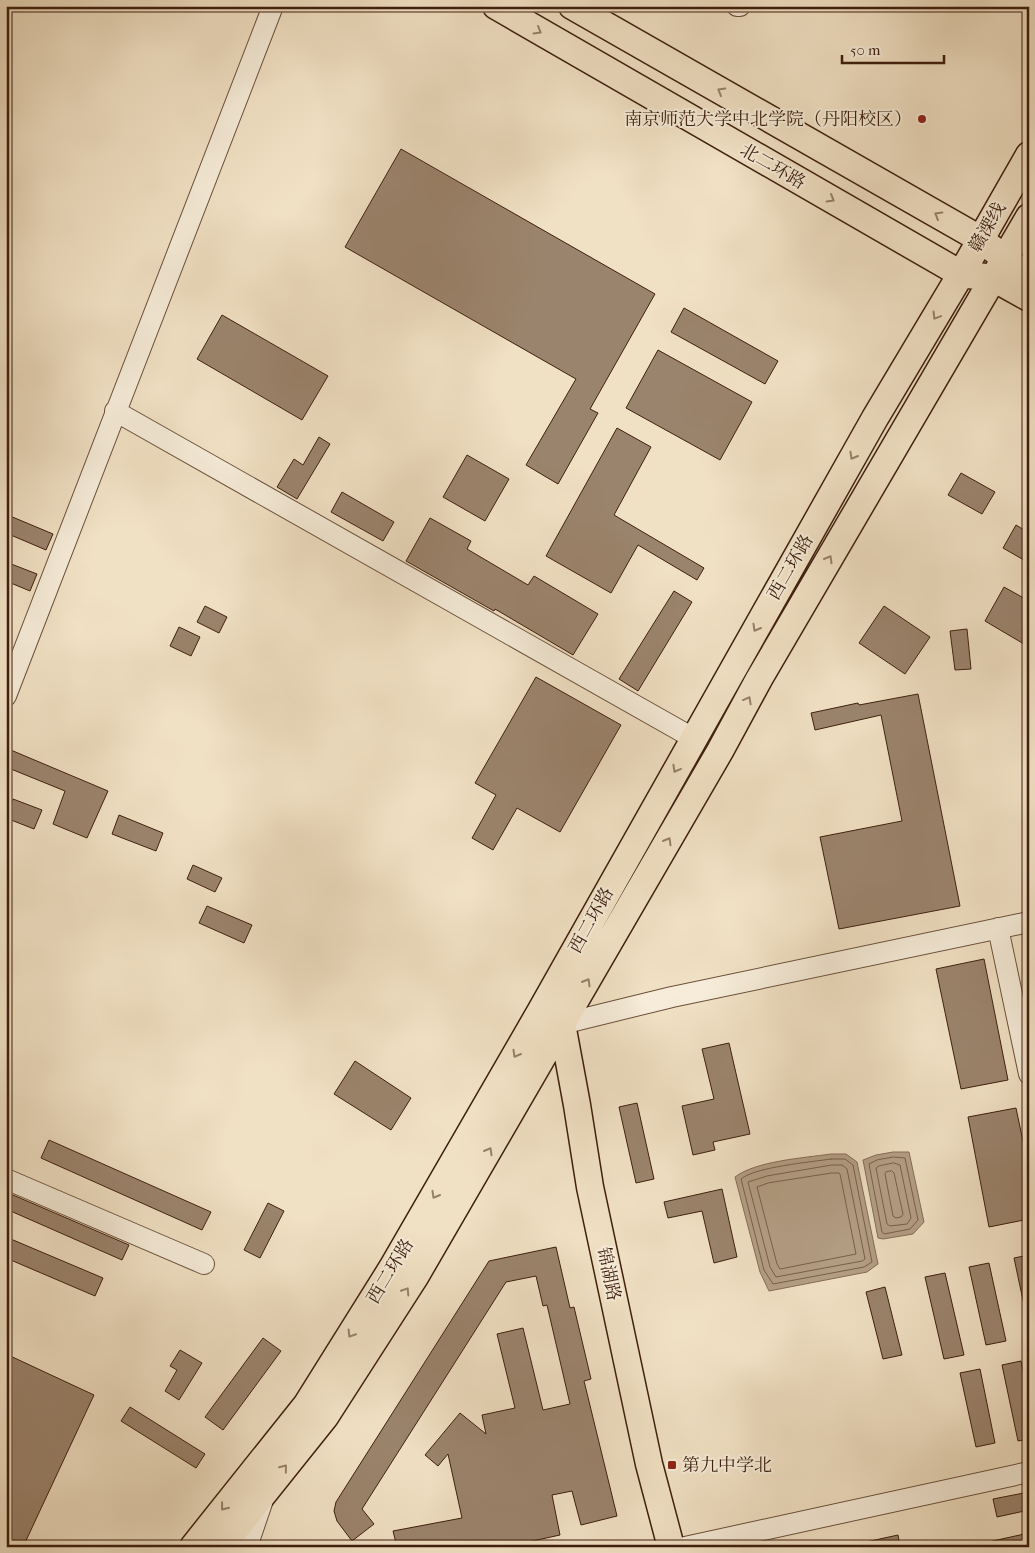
<svg xmlns="http://www.w3.org/2000/svg" width="1035" height="1553" viewBox="0 0 1035 1553" font-family="'IM FELL French Canon','Noto Serif SC',serif">
  <rect width="100%" height="100%" fill="#f1e1c4"/>
  <filter id="stains"><feTurbulence type="fractalNoise" baseFrequency=".004" numOctaves="4"/><feColorMatrix values="0 0 0 0 .2 0 0 0 0 .09 0 0 0 0 .02 0 0 0 .5 -.17"/></filter>
  <radialGradient id="worn" r=".72"><stop offset=".6" stop-color="#630" stop-opacity="0"/><stop offset="1" stop-color="#630" stop-opacity=".3"/></radialGradient>
  <path fill="#b49f86" stroke="#856c56" d="M 893,1152 L 909,1152 L 924,1222 L 913,1234 L 883,1239 L 878,1238 L 863,1160 L 876,1155 Z
    M 831,1154 L 846,1154 L 857,1162 L 878,1264 L 867,1272 L 769,1291 L 760,1272 L 735,1177 C 756,1161 803,1158 831,1154 Z"/>
  <g fill="none" stroke-linecap="round" stroke-linejoin="round">
    <path stroke="#795f4a" stroke-width="1" d="M 894,1157 L 905,1158 L 918,1220 L 910,1229 L 884,1234 L 882,1232 L 869,1164 L 877,1160 Z
      M 831,1159 L 845,1159 L 853,1165 L 872,1262 L 864,1267 L 773,1284 L 764,1270 L 741,1179 C 755,1167 811,1162 831,1159 Z
      M 894,1163 L 900,1165 L 911,1218 L 907,1224 L 890,1226 L 887,1224 L 876,1168 L 879,1166 Z
      M 832,1165 L 842,1165 L 847,1169 L 865,1259 L 862,1261 L 776,1277 L 770,1267 L 748,1182 L 767,1176 Z
      M 892,1171 L 894,1173 L 903,1214 L 901,1217 L 896,1218 L 893,1216 L 885,1174 L 886,1172 Z
      M 832,1173 L 839,1173 L 840,1174 L 856,1254 L 780,1269 L 777,1264 L 757,1187 L 768,1183 Z"/>
  </g>
  <path fill="#9b846d" stroke="#3e1f0e" d="M 401,149 L 655,294 L 590,409 L 598,413 L 558,484 L 526,465 L 576,379 L 345,247 Z
    M 684,308 L 778,361 L 765,384 L 671,332 Z
    M 222,315 L 328,376 L 302,420 L 197,359 Z
    M 658,350 L 752,402 L 720,460 L 626,408 Z
    M 617,428 L 651,447 L 614,515 L 704,568 L 697,580 L 638,545 L 611,593 L 546,556 Z
    M 319,437 L 330,444 L 297,499 L 277,487 L 294,459 L 303,465 Z
    M 467,455 L 509,479 L 485,521 L 443,497 Z
    M 961,473 L 995,492 L 982,514 L 948,495 Z
    M 342,492 L 394,522 L 383,541 L 331,512 Z
    M 10,516 L 53,534 L 46,550 L 6,533 L 6,524 Z
    M 430,518 L 471,541 L 467,549 L 528,585 L 534,576 L 598,614 L 573,655 L 495,609 L 494,611 L 406,561 Z
    M 1016,525 L 1029,533 L 1029,563 L 1003,548 Z
    M 6,562 L 37,574 L 30,591 L 6,581 Z
    M 1004,587 L 1029,601 L 1029,647 L 985,621 Z
    M 674,591 L 692,602 L 638,691 L 619,679 Z
    M 205,606 L 227,617 L 219,633 L 197,622 Z
    M 884,606 L 930,637 L 905,674 L 859,643 Z
    M 179,627 L 200,637 L 191,656 L 170,646 Z
    M 967,629 L 971,669 L 955,670 L 950,631 Z
    M 536,677 L 621,725 L 560,832 L 517,808 L 493,850 L 472,838 L 496,795 L 475,783 Z
    M 918,694 L 960,906 L 839,929 L 820,837 L 902,821 L 881,715 L 815,730 L 811,713 L 858,703 L 859,705 Z
    M 6,748 L 108,791 L 87,838 L 53,824 L 65,791 L 6,767 Z
    M 13,799 L 42,810 L 34,829 L 6,818 Z
    M 119,815 L 163,833 L 156,851 L 112,834 Z
    M 193,865 L 222,878 L 215,892 L 187,879 Z
    M 207,906 L 252,925 L 244,943 L 199,923 Z
    M 984,959 L 1008,1080 L 961,1089 L 936,969 Z
    M 729,1043 L 750,1134 L 713,1142 L 715,1150 L 693,1155 L 682,1106 L 714,1099 L 702,1049 Z
    M 355,1061 L 411,1098 L 391,1130 L 334,1094 Z
    M 637,1103 L 654,1179 L 636,1183 L 619,1107 Z
    M 1016,1108 L 1029,1170 L 1029,1219 L 989,1227 L 968,1117 Z
    M 49,1140 L 211,1212 L 202,1230 L 41,1158 Z
    M 722,1189 L 737,1257 L 714,1263 L 702,1211 L 668,1218 L 664,1202 Z
    M 6,1192 L 129,1245 L 122,1260 L 6,1209 Z
    M 268,1203 L 284,1211 L 260,1258 L 244,1250 Z
    M 6,1237 L 103,1278 L 95,1296 L 6,1258 Z
    M 556,1247 L 570,1308 L 574,1307 L 591,1379 L 584,1381 L 617,1516 L 581,1525 L 572,1491 L 552,1495 L 560,1535 L 505,1547 L 397,1547 L 393,1531 L 462,1518 L 448,1454 L 438,1466 L 425,1455 L 460,1413 L 486,1434 L 482,1415 L 515,1408 L 497,1334 L 523,1328 L 543,1410 L 570,1404 L 547,1305 L 543,1306 L 536,1276 L 506,1282 L 362,1509 L 374,1524 L 352,1541 L 337,1521 L 334,1511 L 336,1502 L 489,1261 Z
    M 1029,1255 L 1029,1304 L 1024,1305 L 1014,1258 Z
    M 989,1263 L 1006,1341 L 986,1345 L 969,1267 Z
    M 945,1273 L 964,1355 L 944,1359 L 925,1277 Z
    M 885,1287 L 902,1355 L 883,1359 L 866,1292 Z
    M 263,1338 L 281,1351 L 223,1430 L 205,1417 Z
    M 180,1350 L 202,1363 L 179,1400 L 165,1391 L 177,1370 L 170,1366 Z
    M 6,1354 L 94,1395 L 23,1547 L 6,1547 Z
    M 1021,1361 L 1029,1399 L 1029,1439 L 1018,1441 L 1002,1365 Z
    M 980,1369 L 995,1443 L 976,1447 L 960,1373 Z
    M 130,1407 L 205,1454 L 196,1468 L 121,1421 Z
    M 1029,1492 L 1029,1510 L 997,1517 L 993,1499 Z
    M 1029,1533 L 1029,1547 L 989,1547 L 988,1542 Z
    M 898,1535 L 900,1547 L 867,1547 L 866,1542 Z"/>
  <g fill="none" stroke-linecap="round" stroke-linejoin="round">
    <g stroke="#6b503c" stroke-width="22">
      <path id="minor" d="M 737,6 L 740,6
        M 115,411 L 693,738
        M 6,696 L 273,6
        M 998,928 L 1029,1074
        M 562,1024 L 672,997 L 1029,922
        M 6,1179 L 204,1264
        M 247,1547 L 262,1503
        M 685,1547 L 1029,1472"/>
    </g>
    <g stroke="#3e1f0e" stroke-width="29">
      <path id="major" d="M 496,6 L 961,274 L 993,278 L 1029,298
        M 572,6 L 980,239 L 1029,277
        M 562,1024 L 577,1105 L 590,1187 L 649,1464 L 671,1547
        M 193,1547 L 307,1404 L 392,1268 L 540,1012 L 875,418 L 961,274 L 1029,155
        M 221,1547 L 325,1417 L 415,1277 L 720,751 L 759,679 L 1029,217"/>
    </g>
    <use href="#minor" stroke="#f6ecd9" stroke-width="20"/>
    <use href="#major" stroke="#f1e1c4" stroke-width="26"/>
  </g>
  <defs><path id="oneway-chevron" d="M-2-3.5L2.5 0L-2 3.5" fill="none" stroke-width="1.6" stroke-linecap="round" stroke-linejoin="round" transform="scale(1.25)"/></defs>
  <g stroke="#988069">
    <use href="#oneway-chevron" transform="translate(538 31) rotate(30)"/>
    <use href="#oneway-chevron" transform="translate(721 91) rotate(-150)"/>
    <use href="#oneway-chevron" transform="translate(831 199) rotate(30)"/>
    <use href="#oneway-chevron" transform="translate(938 215) rotate(-150)"/>
    <use href="#oneway-chevron" transform="translate(936 316) rotate(121)"/>
    <use href="#oneway-chevron" transform="translate(853 456) rotate(120)"/>
    <use href="#oneway-chevron" transform="translate(829 559) rotate(-60)"/>
    <use href="#oneway-chevron" transform="translate(756 628) rotate(120)"/>
    <use href="#oneway-chevron" transform="translate(748 700) rotate(-61)"/>
    <use href="#oneway-chevron" transform="translate(676 769) rotate(119)"/>
    <use href="#oneway-chevron" transform="translate(668 841) rotate(-60)"/>
    <use href="#oneway-chevron" transform="translate(587 982) rotate(-60)"/>
    <use href="#oneway-chevron" transform="translate(516 1054) rotate(120)"/>
    <use href="#oneway-chevron" transform="translate(489 1151) rotate(-60)"/>
    <use href="#oneway-chevron" transform="translate(435 1195) rotate(120)"/>
    <use href="#oneway-chevron" transform="translate(406 1291) rotate(-57)"/>
    <use href="#oneway-chevron" transform="translate(351 1334) rotate(122)"/>
    <use href="#oneway-chevron" transform="translate(284 1468) rotate(-51)"/>
    <use href="#oneway-chevron" transform="translate(224 1507) rotate(128)"/>
  </g>
  <g fill="#8f2418" stroke="#f6ecd9" stroke-width="2">
    <circle cx="922" cy="119" r="5"/>
    <rect x="667" y="1460" width="10" height="10" rx="2.5"/>
  </g>
  <g text-anchor="middle" stroke-width="4" stroke-linejoin="round" paint-order="stroke">
    <g font-size="18" fill="#3e1f0e" stroke="#f6ecd9" text-anchor="end">
      <text x="912" y="125">南京师范大学中北学院（丹阳校区）</text>
      <text x="682" y="1471" text-anchor="start">第九中学北</text>
    </g>
    <g font-size="18" fill="#3e1f0e" stroke="#f6ecd9">
      <text transform="translate(773 166) rotate(30)" y="6">北二环路</text>
      <text transform="translate(987 227) rotate(-60)" y="6">赣溧线</text>
      <text transform="translate(790 567) rotate(-60)" y="6">西二环路</text>
      <text transform="translate(591 920) rotate(-61)" y="6">西二环路</text>
      <text transform="translate(390 1271) rotate(-59)" y="6">西二环路</text>
      <text transform="translate(609 1274) rotate(78)" y="6">锦湖路</text>
    </g>
  </g>
  <rect width="1035" height="1553" fill="none" stroke="#f1e1c4" stroke-width="25"/>
  <rect x="8" y="8" width="1020" height="1538" fill="none" stroke="#3e1f0e" stroke-width="2.5"/>
  <rect x="12" y="12" width="1010" height="1528" fill="none" stroke="#3e1f0e"/>
  <path d="M842 55v8h102v-8" fill="none" stroke="#3e1f0e" stroke-width="2.5"/>
  <text x="850" y="55" font-size="15" fill="#3e1f0e" stroke="#f6ecd9" stroke-width="4" paint-order="stroke">50 m</text>
  <rect width="100%" height="100%" filter="url(#stains)"/>
  <rect width="100%" height="100%" fill="url(#worn)"/>
</svg>
